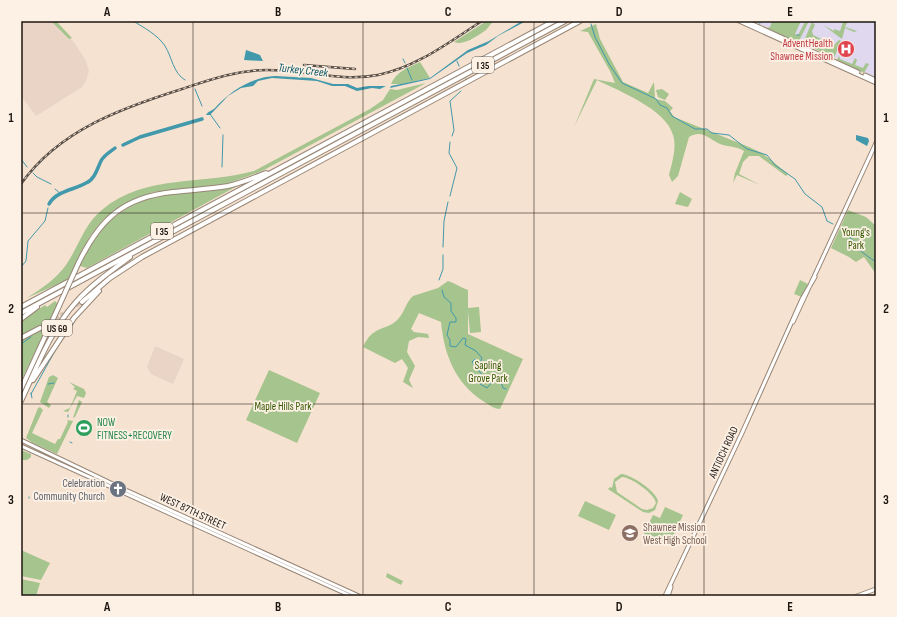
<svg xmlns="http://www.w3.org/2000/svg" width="897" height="617" viewBox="0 0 897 617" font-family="'Sofia Sans Condensed',sans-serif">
  <rect width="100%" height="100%" fill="#f6e2d0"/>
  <path fill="#e9d4c6" d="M 21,21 L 52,21 L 74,42 L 86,61 L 89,71 L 86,81 L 82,87 L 36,116 L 21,96 Z
    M 155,346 L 184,359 L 173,384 L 151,374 L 147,367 Z"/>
  <path fill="#dfd8ee" d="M 753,21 L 876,21 L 876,78 L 834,57 Z"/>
  <path fill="#a5c48e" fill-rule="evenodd" d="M 51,21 L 56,21 L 72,38 L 69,39 Z
    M 494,21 C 490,24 489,27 486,30 C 477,36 464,46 454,42 L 485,22 Z
    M 750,21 L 767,28 L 770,27 L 772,21 L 801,21 L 795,34 L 798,35 L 805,22 L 803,21 L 809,21 L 799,41 L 796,42 Z
    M 848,21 L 845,27 L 857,31 L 854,32 L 845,28 L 842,39 L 823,25 L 834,31 L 834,29 L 840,31 L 843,22 Z
    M 812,22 L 815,25 L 812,31 L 813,35 L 834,45 L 839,40 L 841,41 L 834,58 L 803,43 Z
    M 596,24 L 600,39 L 623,82 L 648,93 L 654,82 L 655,99 L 665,101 L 673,108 L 670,111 L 674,117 L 749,147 L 762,153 L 788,174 L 786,176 L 759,156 L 749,156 L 743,162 L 739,174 L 760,185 L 737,175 L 733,183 L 735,173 L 744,151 C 737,146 728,147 720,144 C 709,139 702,129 689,137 L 678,176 L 672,182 L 669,175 C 672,163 677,147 673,135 C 666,109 619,91 597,80 L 574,127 L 594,79 L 615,83 L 611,73 L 588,32 L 580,31 Z
    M 845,43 L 847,44 L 845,44 L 839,56 L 840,59 L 852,64 L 855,58 L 857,60 L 855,65 L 863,68 L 866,63 L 869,64 L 864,73 L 837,60 Z
    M 420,62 L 430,78 L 401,84 L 391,84 C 397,71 407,68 420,62 Z
    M 426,83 L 262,171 L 224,185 L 153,192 L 132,200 L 104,219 L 90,236 L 69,279 L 27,298 C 41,289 56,279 66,265 C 79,246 84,224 103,209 C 145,174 204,185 254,171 L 370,109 L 383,100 L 390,89 L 397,90 Z
    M 662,89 L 669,94 L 665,100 L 658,97 L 656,90 Z
    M 241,184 L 87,268 L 80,266 C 114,189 168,194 241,184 Z
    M 680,192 L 692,199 L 688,207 L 675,204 Z
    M 848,210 L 866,217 L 876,226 L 876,274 L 864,257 L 856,262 L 849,257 L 831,248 Z
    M 800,280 L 808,284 L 802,297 L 794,294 Z
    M 448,281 C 455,283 461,288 468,290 L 468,308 L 479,307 L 481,332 L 470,333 L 468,311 L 468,334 L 523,359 L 500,409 C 494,409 488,404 483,401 C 455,383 444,354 441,322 L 419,313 L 411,329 L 414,332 L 428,334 L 429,338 L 418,337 L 409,341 L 407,352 L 415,366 L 409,380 L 413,388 L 403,382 L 408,368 L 402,359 L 395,363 L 363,347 C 374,323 388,332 399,318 C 405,311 406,302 413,296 L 438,288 Z
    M 55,301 L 58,304 L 21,381 L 21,341 L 41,329 L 21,337 L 21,321 L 45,305 L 47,307 Z
    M 269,370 L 320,393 L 297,443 L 246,420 Z
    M 53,375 L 58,378 L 47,402 L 51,405 L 49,408 L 40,402 L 49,377 Z
    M 69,382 L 84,389 L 86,393 L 84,398 L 77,396 L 68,412 L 63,411 L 70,408 L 77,391 L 73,389 L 75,387 Z
    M 79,400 L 82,402 L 75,417 L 73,418 Z
    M 40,407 L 43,410 L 32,433 L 55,444 L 58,439 L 60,439 L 68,422 L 67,420 L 73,421 L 57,454 L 33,443 L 26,438 L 38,408 Z
    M 21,450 L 31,454 L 31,457 L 27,460 L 21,460 Z
    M 621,474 C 631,474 657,492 658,501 L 655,510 L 649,513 L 643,512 L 608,489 L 610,487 L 612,488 L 614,479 ZM 622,477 C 631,477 655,494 656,503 L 653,508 L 647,510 L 642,509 L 617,492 L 615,482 Z
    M 585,501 L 616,515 L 609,530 L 578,516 Z
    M 665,507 L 683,515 L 669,545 L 645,535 L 644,533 L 653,515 L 660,518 Z
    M 21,550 L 50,563 L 41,580 L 21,576 Z
    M 387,573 L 403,581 L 401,585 L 386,577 Z
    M 21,579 L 40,583 L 36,596 L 21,596 Z"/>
  <path fill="#4199ab" d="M 522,21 L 526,21 L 498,36 L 486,45 L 467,53 L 430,79 L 390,88 L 391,86 L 430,78 L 468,50 L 489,41 Z
    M 246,50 L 260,55 L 263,61 L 244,60 Z
    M 275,76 L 311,78 L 333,84 L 348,84 L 357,88 L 368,86 L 386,86 L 380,89 L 372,88 L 357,91 L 345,86 L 332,86 L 317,81 L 272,78 L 258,81 L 253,86 L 241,88 L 228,96 L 210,115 L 206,115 C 208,111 212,111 215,108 C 230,91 252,77 275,76 Z
    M 856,135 L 868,138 L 869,141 L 867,146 L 856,140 Z"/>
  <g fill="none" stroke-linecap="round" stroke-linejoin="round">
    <path stroke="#4199ab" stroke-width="1" d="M 133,21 C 143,27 158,35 165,46 C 172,57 173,73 185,80
      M 591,24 L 595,37 L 609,64 L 622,83 L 656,99 L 660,105 L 667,108 L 672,116 L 695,129 L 707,129 L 712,133 L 729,135 L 747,149 L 767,155 L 775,165 L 795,179 L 805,194 L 822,207 L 827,221 L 833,224
      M 759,24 L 760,24
      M 797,35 L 799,35
      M 875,47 L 876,48
      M 403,59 L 405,63
      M 457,61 L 459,66
      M 407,68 L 412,80
      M 466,79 L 466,80
      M 195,89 L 202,106
      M 210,114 L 220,128
      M 452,136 L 454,130 L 450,101 L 461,91
      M 450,142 L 449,153 L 457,168 L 450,196
      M 21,159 L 27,167
      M 222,167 L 223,135
      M 33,173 L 37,177 L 51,184
      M 55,189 L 61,194
      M 841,229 L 858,245 L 857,248 C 863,253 870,258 876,262
      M 443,247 L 444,221 L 448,202
      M 21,267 L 26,261 L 28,241 L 45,221 L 48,208
      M 439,280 L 443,269 L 443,255
      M 442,290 L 444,297 L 451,303 L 451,311 L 456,318 L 456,322 L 450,322 L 447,335 L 450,340 L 450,346 L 456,347 L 463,338 L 466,339 L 465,345 L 476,351 L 482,358 L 479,364 L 475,359 L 472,362 L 483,376 L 479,379 L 480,384 L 487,388 L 494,380 L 501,382 L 503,388 L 506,389
      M 21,344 L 31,337
      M 48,384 L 54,383
      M 31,393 L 32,398
      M 31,394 L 55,351
      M 68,417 L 68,415
      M 70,442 L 72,443
      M 29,498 L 29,497"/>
    <path stroke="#4199ab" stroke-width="3.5" d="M 123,145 L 140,137 L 202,119
      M 49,204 C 56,191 74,190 86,183 C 95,179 97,169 101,161 C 104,155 110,152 115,148"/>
    <path stroke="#d5c3b3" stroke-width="4" stroke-dasharray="4 2" stroke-linecap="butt" d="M 40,328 L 82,302"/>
    <g stroke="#988676" stroke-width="5">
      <path id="major" d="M 739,21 L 876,83
        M 746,21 L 858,72
        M 865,75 L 876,80
        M 793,322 L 876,143
        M 21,440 L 119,487 L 359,596
        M 21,446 L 351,596
        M 665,596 L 742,433 L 802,299 L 815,277
        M 668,596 L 671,587
        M 857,596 L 876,589"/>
    </g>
    <g stroke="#988676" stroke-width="6">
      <path id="highway" d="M 78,264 C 99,220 123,197 173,192 C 191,190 210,189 228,186 C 241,183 253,178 266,173
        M 82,302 L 110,278 L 142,257 L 580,21
        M 21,307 L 554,21
        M 21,313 L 565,21
        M 21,319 L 37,307
        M 21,338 L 40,328
        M 33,380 L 74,318 L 99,291
        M 21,389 L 59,306
        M 21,401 C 37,367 50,331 76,302 C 91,285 111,271 130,257"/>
    </g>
    <use href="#major" stroke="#fff" stroke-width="3"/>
    <use href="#highway" stroke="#fff" stroke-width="4"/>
    <g stroke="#5b5047" stroke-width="2.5">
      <path id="rail" d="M 304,65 L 355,69
        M 21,184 C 59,130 122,108 182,89 C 209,80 237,70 267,70 C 304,70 341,82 378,75 C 417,67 449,42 482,21"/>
    </g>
    <use href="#rail" stroke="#fdf1e6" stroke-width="1" stroke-dasharray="3" stroke-linecap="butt"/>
    <g stroke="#988676" stroke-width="6" stroke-linecap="butt">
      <path id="highway-bridge" d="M 59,306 L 78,264"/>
    </g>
    <use href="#highway-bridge" stroke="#fff" stroke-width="4"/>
  </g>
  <path fill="none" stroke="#1d1610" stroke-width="1" stroke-opacity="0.55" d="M 193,21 L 193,596M 363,21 L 363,596M 534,21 L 534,596M 704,21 L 704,596M 21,213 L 876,213M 21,404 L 876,404"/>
  <defs>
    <g id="hospital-disc" transform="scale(0.9)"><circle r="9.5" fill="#e0444e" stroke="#fdf1e6"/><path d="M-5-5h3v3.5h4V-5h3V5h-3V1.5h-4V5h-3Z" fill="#fff"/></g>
    <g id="stadium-disc" transform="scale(0.9)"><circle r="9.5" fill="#2e9e5b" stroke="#fdf1e6"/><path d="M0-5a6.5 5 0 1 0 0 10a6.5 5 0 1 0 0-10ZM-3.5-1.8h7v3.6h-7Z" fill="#fff"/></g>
    <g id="church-disc" transform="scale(0.9)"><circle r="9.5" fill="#6b7280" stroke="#fdf1e6"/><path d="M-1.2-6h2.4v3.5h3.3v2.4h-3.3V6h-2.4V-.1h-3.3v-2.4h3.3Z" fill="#fff"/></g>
    <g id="school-disc" transform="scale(0.9)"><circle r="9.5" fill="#8d6e63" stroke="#fdf1e6"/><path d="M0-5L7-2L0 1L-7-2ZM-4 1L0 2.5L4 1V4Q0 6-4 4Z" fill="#fff"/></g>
  </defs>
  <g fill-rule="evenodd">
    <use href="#hospital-disc" x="846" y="49"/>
    <use href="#stadium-disc" x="84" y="428"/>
    <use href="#church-disc" x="118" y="489"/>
    <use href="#school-disc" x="630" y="533"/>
  </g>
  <g text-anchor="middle" stroke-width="3.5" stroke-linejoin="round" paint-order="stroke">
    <g fill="#fdf1e6" stroke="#605850" stroke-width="1">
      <rect x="472" y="57" width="22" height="16" rx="3"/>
      <rect x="151" y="223" width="22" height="16" rx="3"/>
      <rect x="42" y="320" width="30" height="16" rx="3"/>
    </g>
    <g font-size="10" font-weight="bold" fill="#1d1610">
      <text x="483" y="69">I 35</text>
      <text x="162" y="235">I 35</text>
      <text x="57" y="332">US 69</text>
    </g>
    <g font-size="11" fill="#be3a42" stroke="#fdf1e6" text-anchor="end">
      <text x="833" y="47">AdventHealth<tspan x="833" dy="13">Shawnee Mission</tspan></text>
    </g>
    <g font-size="11" fill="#345a00" stroke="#fdf1e6">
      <text x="856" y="236">Young's<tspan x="856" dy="13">Park</tspan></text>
      <text x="488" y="369">Sapling<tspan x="488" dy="13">Grove Park</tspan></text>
      <text x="283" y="410">Maple Hills Park</text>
    </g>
    <g font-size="11" fill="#27864d" stroke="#fdf1e6" text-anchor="start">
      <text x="97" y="426">NOW<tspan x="97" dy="13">FITNESS+RECOVERY</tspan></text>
    </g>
    <g font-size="11" fill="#1d1610" stroke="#fdf1e6">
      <text transform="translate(723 452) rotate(-65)" y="4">ANTIOCH ROAD</text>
      <text transform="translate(193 511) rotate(25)" y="4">WEST 87TH STREET</text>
    </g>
    <g font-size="11" fill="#5b616d" stroke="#fdf1e6" text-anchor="end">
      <text x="105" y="487">Celebration<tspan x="105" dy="13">Community Church</tspan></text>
    </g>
    <g font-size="11" fill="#785e54" stroke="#fdf1e6" text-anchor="start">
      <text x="643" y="531">Shawnee Mission<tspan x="643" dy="13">West High School</tspan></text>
    </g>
    <g font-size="12" font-style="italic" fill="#0c5865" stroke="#fdf1e6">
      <text transform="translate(303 70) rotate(6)" y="4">Turkey Creek</text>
    </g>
  </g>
  <rect width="897" height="617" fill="none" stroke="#fdf1e6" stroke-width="44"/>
  <rect x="22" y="22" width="853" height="573" fill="none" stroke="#1d1610" stroke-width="1.5"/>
  <g font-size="13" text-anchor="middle" font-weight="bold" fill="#1d1610">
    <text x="107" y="16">A</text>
    <text x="278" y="16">B</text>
    <text x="448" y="16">C</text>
    <text x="619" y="16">D</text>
    <text x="790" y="16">E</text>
    <text x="11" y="122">1</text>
    <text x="886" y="122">1</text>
    <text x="11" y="313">2</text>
    <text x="886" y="313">2</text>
    <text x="11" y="504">3</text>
    <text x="886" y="504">3</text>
    <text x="107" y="611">A</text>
    <text x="278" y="611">B</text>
    <text x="448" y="611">C</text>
    <text x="619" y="611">D</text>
    <text x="790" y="611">E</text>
  </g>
</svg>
